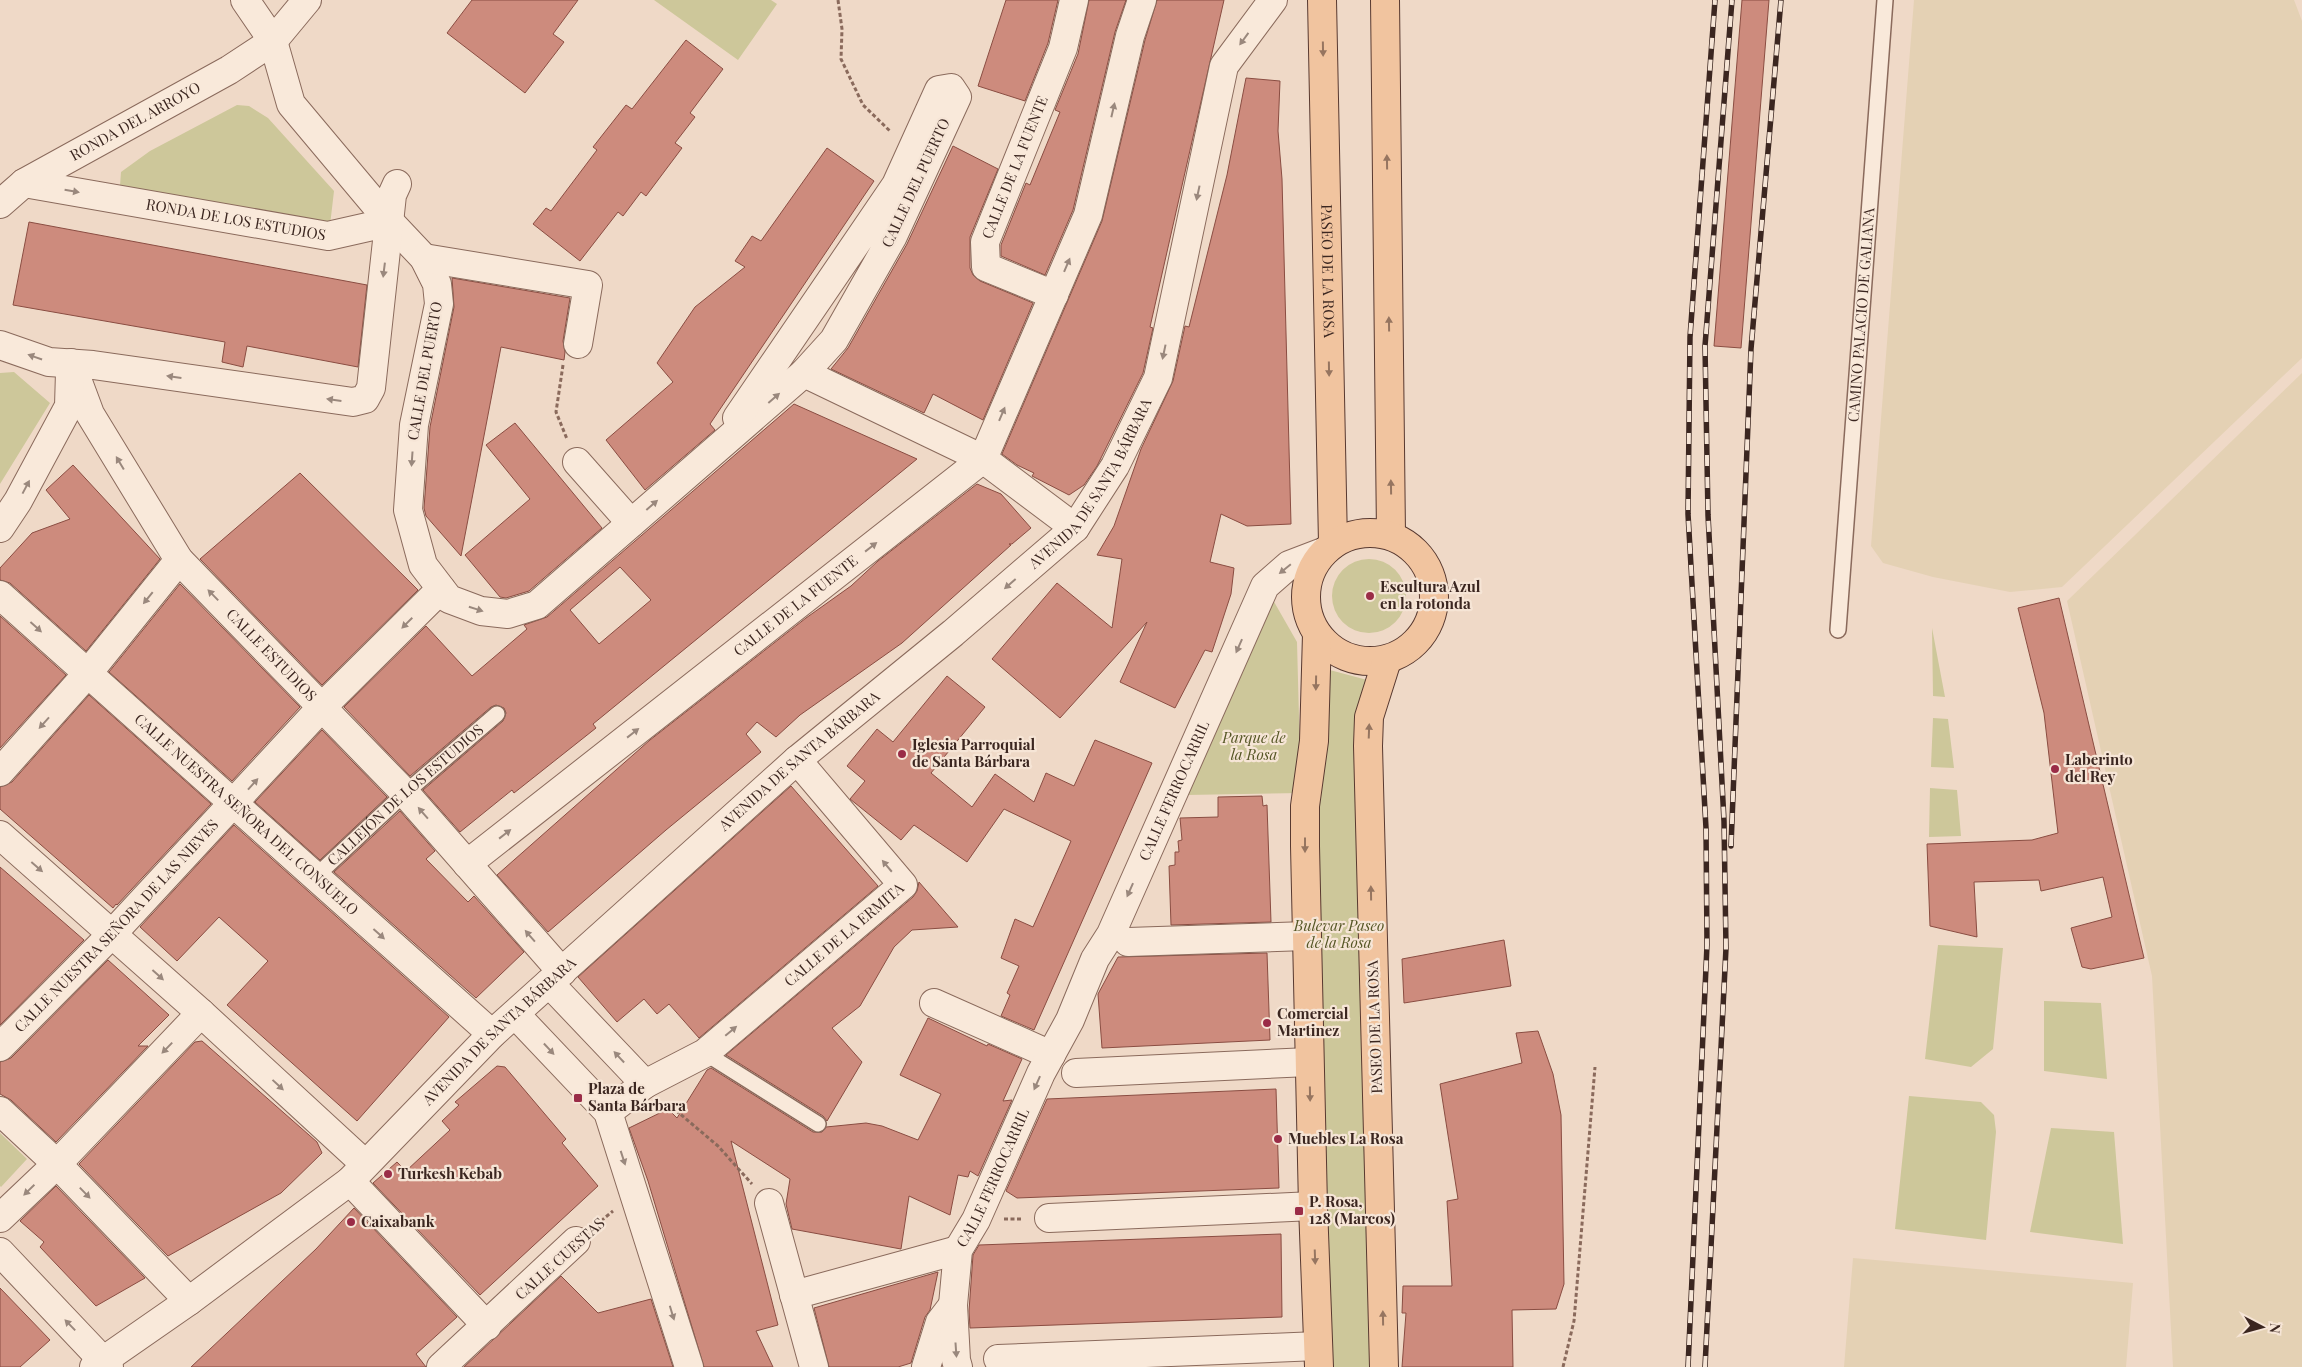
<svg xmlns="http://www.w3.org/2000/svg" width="2302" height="1367" viewBox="0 0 2302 1367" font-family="'Playfair Display',serif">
  <rect width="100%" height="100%" fill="#efd9c7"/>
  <path fill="#e4d1b4" d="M 1914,0 L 2294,0 L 2302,21 L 2302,358 L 2062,587 L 2010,592 L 1933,577 L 1883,563 L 1871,546 Z
    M 2302,373 L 2302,1367 L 2173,1367 L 2152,976 L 2067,601 Z
    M 1853,1258 L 2133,1283 L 2126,1367 L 1844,1367 Z"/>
  <path fill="#cdc79a" d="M 654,0 L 771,0 L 777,4 L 738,60 Z
    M 237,105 L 249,106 L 268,118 L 334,191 L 330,225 L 120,186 L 121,172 L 150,151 Z
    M 14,372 L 50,403 L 0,484 L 0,373 Z
    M1332 596a37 37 0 1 1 74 0a37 37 0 1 1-74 0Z
    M 1265,586 L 1297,642 L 1301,793 L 1186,795 Z
    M 1932,628 L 1945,697 L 1933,696 Z
    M 1326,669 L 1371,681 L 1377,1367 L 1329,1367 L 1318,838 Z
    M 1933,718 L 1948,719 L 1954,768 L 1931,767 Z
    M 1930,788 L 1957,790 L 1961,836 L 1929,837 Z
    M 1938,945 L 2003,948 L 1993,1049 L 1971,1067 L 1925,1059 Z
    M 2044,1001 L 2101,1003 L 2107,1079 L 2044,1071 Z
    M 1909,1096 L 1981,1102 L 1994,1115 L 1996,1132 L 1986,1240 L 1895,1229 Z
    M 2051,1128 L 2114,1132 L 2123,1244 L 2030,1232 Z
    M 0,1133 L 27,1159 L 1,1187 L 0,1186 Z"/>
  <path fill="#cd8b7d" stroke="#8a4d42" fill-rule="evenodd" d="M 472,0 L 578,0 L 553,34 L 564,42 L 525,93 L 447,33 Z
    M 1006,0 L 1058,0 L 1048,43 L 1025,101 L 978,86 Z
    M 1089,0 L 1126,0 L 1115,32 L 1073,210 L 1045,275 L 1001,256 L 1001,245 L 1026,183 L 1030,185 L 1060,112 L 1055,110 L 1078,54 Z
    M 1157,0 L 1224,0 L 1150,327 L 1153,328 L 1143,373 L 1097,466 L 1084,485 L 1069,495 L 1032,476 L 1034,473 L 1017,465 L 1002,454 L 1102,221 L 1145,40 Z
    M 1742,0 L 1769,0 L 1741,348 L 1714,346 Z
    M 686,40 L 723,69 L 690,113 L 695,117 L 675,143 L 682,148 L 646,196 L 641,192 L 623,216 L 618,212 L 580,261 L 533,224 L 546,208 L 551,211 L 597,150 L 593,147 L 626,105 L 632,109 Z
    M 1246,78 L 1280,81 L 1278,131 L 1282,179 L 1291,524 L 1247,526 L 1221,514 L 1210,562 L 1234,568 L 1231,594 L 1212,652 L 1205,650 L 1175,708 L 1120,682 L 1147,622 L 1060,718 L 992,659 L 1057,583 L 1112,628 L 1122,559 L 1097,555 L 1114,526 L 1141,449 L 1173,381 L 1185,326 L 1189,327 L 1227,175 Z
    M 953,146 L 998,169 L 970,237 L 970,268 L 973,275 L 980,281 L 1033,303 L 983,420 L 933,394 L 924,413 L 831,369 L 848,348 L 907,244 Z
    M 827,148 L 874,181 L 710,424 L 715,430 L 645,490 L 606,440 L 673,382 L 657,363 L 695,307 L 745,267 L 735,261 L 752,236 L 761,241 Z
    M 29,222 L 367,285 L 358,367 L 247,346 L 243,367 L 222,362 L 225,342 L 13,305 Z
    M 452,278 L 570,298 L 563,341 L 565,352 L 564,360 L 501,347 L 461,556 L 426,516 L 424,508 L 430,427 L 454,307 Z
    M 794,404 L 917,459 L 593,724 L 596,728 L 514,793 L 512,790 L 460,832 L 423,790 L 503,721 L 506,713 L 504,708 L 496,705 L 491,707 L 410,776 L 344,707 L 426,626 L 472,676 L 527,629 L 524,625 L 547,617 ZM 620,567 L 651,600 L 599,644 L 570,610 Z
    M 515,423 L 602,528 L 529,591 L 506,598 L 500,597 L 465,555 L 530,499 L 486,445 Z
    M 73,465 L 160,559 L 86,651 L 10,583 L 0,580 L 0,568 L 32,533 L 70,519 L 46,490 Z
    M 300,473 L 418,590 L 322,685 L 200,559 Z
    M 977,484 L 1001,494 L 1031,528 L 1012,544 L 1009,544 L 1011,545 L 902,643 L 800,715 L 776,737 L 757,722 L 746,734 L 761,752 L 666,830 L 548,932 L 497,875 L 650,740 L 806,618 L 851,586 L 878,561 Z
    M 180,584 L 300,707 L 232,781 L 109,672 Z
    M 2059,598 L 2144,958 L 2091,969 L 2082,967 L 2071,928 L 2112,917 L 2103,877 L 2041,891 L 2039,880 L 1974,882 L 1977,937 L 1930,926 L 1927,844 L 2032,840 L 2058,833 L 2044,713 L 2018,608 Z
    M 0,616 L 66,675 L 0,748 Z
    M 947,676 L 985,707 L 931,773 L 972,807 L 995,774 L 1034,802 L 1046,773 L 1074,786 L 1095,740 L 1152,763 L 1034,1030 L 1001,1016 L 1010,995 L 1007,993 L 1019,966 L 1001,958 L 1015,919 L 1033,927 L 1071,841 L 1004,809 L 967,862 L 914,825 L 901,840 L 850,799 L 865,781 L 847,766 L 877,729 L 893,742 Z
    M 89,695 L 211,804 L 117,905 L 116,904 L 113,908 L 0,809 L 0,787 L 12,782 Z
    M 322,730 L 387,797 L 320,860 L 255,802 Z
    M 791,786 L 878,886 L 699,1038 L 669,1004 L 657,1014 L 644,999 L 617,1022 L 578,977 Z
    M 1262,796 L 1263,806 L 1267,805 L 1271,922 L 1171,925 L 1169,866 L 1175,865 L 1175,852 L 1179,852 L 1178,841 L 1182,840 L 1180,818 L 1218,817 L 1218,797 Z
    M 400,811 L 435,851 L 426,859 L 468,902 L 474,896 L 524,952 L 476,998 L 334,872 Z
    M 234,825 L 449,1017 L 357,1121 L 227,1005 L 268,961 L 219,917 L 177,961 L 140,927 Z
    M 0,867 L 84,940 L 0,1025 Z
    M 919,882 L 958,927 L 912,930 L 894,947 L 860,1006 L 832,1028 L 862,1062 L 827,1121 L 823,1116 L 726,1055 L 913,897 L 917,891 Z
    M 1504,940 L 1511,986 L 1404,1003 L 1402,959 Z
    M 1267,953 L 1270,1040 L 1102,1048 L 1098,994 L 1118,957 Z
    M 108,960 L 169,1015 L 138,1046 L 148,1046 L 56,1142 L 11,1100 L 0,1094 L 0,1062 L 11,1058 Z
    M 928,1018 L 987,1046 L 988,1044 L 1022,1059 L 1003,1101 L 1012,1100 L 978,1176 L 970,1171 L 968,1177 L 958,1175 L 950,1215 L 909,1196 L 901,1249 L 792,1229 L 786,1204 L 790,1179 L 731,1141 L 778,1325 L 756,1331 L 773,1367 L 704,1367 L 648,1181 L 629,1128 L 668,1109 L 677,1118 L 707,1070 L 711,1068 L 813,1132 L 822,1132 L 826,1127 L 866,1123 L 882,1126 L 918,1140 L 941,1094 L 900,1075 Z
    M 1538,1031 L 1553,1074 L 1561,1115 L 1564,1284 L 1556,1309 L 1512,1310 L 1513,1367 L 1402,1367 L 1406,1313 L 1402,1313 L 1403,1286 L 1452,1286 L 1447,1201 L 1458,1199 L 1440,1084 L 1522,1063 L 1516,1033 Z
    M 202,1041 L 317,1142 L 322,1153 L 281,1193 L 168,1256 L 79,1164 L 195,1042 Z
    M 497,1066 L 505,1067 L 566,1139 L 562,1143 L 598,1186 L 480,1295 L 373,1183 L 397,1162 L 406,1171 L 450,1130 L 442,1121 L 459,1105 L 455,1102 Z
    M 1276,1089 L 1279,1188 L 1017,1198 L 1006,1191 L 1047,1099 Z
    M 56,1186 L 145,1278 L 96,1306 L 40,1247 L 44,1242 L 20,1221 Z
    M 354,1208 L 457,1317 L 416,1354 L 426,1367 L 191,1367 L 316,1249 Z
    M 1281,1234 L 1282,1317 L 970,1328 L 969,1311 L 973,1255 L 979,1245 Z
    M 938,1272 L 930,1310 L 925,1317 L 911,1363 L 898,1367 L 829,1367 L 814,1308 Z
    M 561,1276 L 598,1313 L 651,1299 L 673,1367 L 464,1367 Z
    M 0,1288 L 50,1340 L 20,1367 L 0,1367 Z"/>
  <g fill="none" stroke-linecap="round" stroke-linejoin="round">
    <g stroke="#8a6a5c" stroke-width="18">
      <g id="lane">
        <path id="s1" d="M 1838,630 L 1885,0"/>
        <path id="s2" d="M 315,877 L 405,793 L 497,714"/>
        <path d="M 705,1053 L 818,1124"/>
      </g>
    </g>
    <g stroke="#8a6a5c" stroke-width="30">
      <g id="street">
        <path d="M 245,0 L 273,41 L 291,104 L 390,222 L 424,258 L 437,284 L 439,304 L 414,425 L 408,510 L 423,565 L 449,599 L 481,611 L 508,614 L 537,605 L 804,373 L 983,459 L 1075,528"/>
        <path id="s3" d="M 24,183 L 328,236 L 390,222"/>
        <path id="s4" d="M 0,204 L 24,183 L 229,70 L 273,41 L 307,0"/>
        <path d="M 424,258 L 588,285 L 578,344"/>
        <path id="s5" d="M 1054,295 L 986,267 L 985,242 L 1063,48 L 1074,0"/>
        <path d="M 0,345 L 49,362 L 93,365 L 353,402 L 365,399 L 371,388 L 392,195 L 397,184"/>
        <path id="s6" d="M 71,363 L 90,414 L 179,560 L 405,793 L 562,972"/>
        <path d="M 737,418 L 896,185 L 939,90 L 951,88 L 957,97 L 893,236 L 834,340 L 804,373"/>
        <path d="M 577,462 L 631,523"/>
        <path d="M 0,528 L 18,501 L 69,406 L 70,372"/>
        <path id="s7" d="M 0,595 L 492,1034"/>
        <path d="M 0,772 L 88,673 L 179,560"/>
        <path d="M 0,835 L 201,1013 L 365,1164"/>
        <path id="s8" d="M 467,864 L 983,459 L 1088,215 L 1130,36 L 1142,0"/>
        <path d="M 1128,942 L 1306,936"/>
        <path d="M 549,983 L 645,1084 L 608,1112"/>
        <path d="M 934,1003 L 1051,1055"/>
        <path d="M 515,1014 L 608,1112 L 689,1367"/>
        <path id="s9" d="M 0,1047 L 112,934 L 321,708 L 441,589"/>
        <path d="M 1076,1073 L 1309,1062"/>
        <path id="s10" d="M 645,1084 L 705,1053 L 903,885 L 797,760"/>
        <path d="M 0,1111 L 57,1164 L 189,1301"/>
        <path d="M 350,1181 L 487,1326"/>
        <path d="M 769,1203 L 814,1367"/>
        <path d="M 0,1218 L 57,1164 L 201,1013"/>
        <path d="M 1049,1218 L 1313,1206"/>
        <path d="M 0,1252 L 109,1367"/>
        <path d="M 794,1295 L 958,1250"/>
        <path d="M 998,1359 L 1318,1346"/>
        <path id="s11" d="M 94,1367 L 189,1301 L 350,1181 L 492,1034 L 797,760 L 953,633 L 1075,528 L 1115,466 L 1158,378 L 1224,66 L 1273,0"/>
        <path d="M 441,1367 L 576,1241"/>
        <path d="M 926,1367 L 940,1322 L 953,1305"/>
        <path id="s12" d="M 958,1367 L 956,1360 L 953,1305 L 958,1250 L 976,1220 L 1041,1073 L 1070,1020 L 1095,959 L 1111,934 L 1265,586 L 1289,565 L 1323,552"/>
      </g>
    </g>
    <g stroke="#583930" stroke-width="30">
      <g id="primary">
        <path id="s13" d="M 1322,0 L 1333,544"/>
        <path d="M 1385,0 L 1391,535"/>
        <circle cx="1370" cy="597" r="64"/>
        <path d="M 1317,634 L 1314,741 L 1305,806 L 1305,846 L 1313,1206 L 1319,1367"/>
        <path d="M 1384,1367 L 1368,746 L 1369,717 L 1387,660"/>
      </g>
    </g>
    <path stroke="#8a6a5c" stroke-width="3" stroke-dasharray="4 2.5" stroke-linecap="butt" d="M 838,0 L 842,29 L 841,59 L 863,105 L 891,132
      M 563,365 L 556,412 L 567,439
      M 666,1102 L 718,1146 L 752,1184
      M 1004,1219 L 1023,1219
      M 596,1225 L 613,1211
      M 1563,1367 L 1574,1321 L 1595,1067"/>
    <use href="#lane" stroke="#f9e9da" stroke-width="15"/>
    <use href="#street" stroke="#f9e9da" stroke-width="28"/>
    <use href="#primary" stroke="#f1c49f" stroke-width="28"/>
    <g stroke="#3b2620" stroke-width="5.5">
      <path id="rail" d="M 1731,846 L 1751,349 L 1781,0
        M 1688,1367 L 1707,945 L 1706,828 L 1688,514 L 1690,337 L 1715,0
        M 1705,1367 L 1726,948 L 1724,821 L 1708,515 L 1705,346 L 1732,0"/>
    </g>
    <use href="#rail" stroke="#f6e5d6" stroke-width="4" stroke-dasharray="11" stroke-linecap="butt"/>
  </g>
  <defs><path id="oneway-solid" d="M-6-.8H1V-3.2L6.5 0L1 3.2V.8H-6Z" transform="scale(1.25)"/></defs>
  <g fill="#9a887d">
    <use href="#oneway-solid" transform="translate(1244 39) rotate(126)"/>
    <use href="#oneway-solid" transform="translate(1113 110) rotate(-77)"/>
    <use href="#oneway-solid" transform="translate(72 191) rotate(10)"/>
    <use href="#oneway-solid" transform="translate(1198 193) rotate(102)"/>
    <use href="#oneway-solid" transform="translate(1067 265) rotate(-67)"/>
    <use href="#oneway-solid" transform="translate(384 270) rotate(97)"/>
    <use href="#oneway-solid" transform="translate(1164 352) rotate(102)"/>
    <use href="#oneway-solid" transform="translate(35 357) rotate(-161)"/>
    <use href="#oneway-solid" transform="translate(174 377) rotate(-172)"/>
    <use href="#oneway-solid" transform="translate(774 398) rotate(-41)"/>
    <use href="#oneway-solid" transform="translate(334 400) rotate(-172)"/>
    <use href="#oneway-solid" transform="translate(1002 414) rotate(-67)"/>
    <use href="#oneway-solid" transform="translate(412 459) rotate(94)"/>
    <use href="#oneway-solid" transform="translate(120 463) rotate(-121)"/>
    <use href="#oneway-solid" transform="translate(26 487) rotate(-62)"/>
    <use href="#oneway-solid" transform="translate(652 505) rotate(-41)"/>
    <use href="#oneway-solid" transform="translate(871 547) rotate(-38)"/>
    <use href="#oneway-solid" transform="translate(1285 569) rotate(141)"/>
    <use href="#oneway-solid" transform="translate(1010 584) rotate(139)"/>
    <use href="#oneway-solid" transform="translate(213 595) rotate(-134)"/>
    <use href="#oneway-solid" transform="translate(148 598) rotate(129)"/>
    <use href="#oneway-solid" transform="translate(476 609) rotate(18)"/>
    <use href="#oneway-solid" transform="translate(407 623) rotate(135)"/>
    <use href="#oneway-solid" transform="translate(36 627) rotate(42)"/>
    <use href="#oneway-solid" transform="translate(1239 646) rotate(114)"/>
    <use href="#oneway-solid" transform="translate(44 723) rotate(132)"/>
    <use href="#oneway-solid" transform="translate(633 733) rotate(-38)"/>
    <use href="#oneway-solid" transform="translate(253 784) rotate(-48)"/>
    <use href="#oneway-solid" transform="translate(423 813) rotate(-131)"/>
    <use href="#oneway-solid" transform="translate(505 834) rotate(-38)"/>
    <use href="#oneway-solid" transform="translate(887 866) rotate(-130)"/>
    <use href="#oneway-solid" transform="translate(37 867) rotate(41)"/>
    <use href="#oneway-solid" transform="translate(1130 890) rotate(114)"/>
    <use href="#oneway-solid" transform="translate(379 934) rotate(42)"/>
    <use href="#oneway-solid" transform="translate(530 936) rotate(-131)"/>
    <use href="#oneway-solid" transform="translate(158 975) rotate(42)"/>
    <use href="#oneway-solid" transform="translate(731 1031) rotate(-40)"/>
    <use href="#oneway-solid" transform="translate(167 1048) rotate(134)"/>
    <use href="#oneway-solid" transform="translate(549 1049) rotate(47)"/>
    <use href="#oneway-solid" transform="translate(619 1057) rotate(-133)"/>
    <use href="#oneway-solid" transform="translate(1037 1083) rotate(114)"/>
    <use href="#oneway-solid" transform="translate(278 1085) rotate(43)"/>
    <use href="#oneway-solid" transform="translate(623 1158) rotate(72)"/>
    <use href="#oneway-solid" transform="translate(29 1190) rotate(136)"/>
    <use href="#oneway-solid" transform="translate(85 1193) rotate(46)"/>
    <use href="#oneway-solid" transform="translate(672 1313) rotate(73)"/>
    <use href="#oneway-solid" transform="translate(70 1325) rotate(-134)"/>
    <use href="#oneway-solid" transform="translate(956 1350) rotate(86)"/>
  </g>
  <g fill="#967560">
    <use href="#oneway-solid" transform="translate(1323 49) rotate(89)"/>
    <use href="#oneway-solid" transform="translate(1387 162) rotate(-91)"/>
    <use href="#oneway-solid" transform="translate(1389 324) rotate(-91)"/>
    <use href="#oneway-solid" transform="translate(1329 369) rotate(89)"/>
    <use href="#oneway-solid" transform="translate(1391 487) rotate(-91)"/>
    <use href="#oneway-solid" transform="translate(1316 683) rotate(91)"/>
    <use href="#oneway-solid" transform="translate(1369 731) rotate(-88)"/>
    <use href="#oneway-solid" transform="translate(1305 845) rotate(90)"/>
    <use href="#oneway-solid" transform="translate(1371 893) rotate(-91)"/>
    <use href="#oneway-solid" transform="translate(1310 1094) rotate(89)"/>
    <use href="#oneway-solid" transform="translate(1315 1257) rotate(88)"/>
    <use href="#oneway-solid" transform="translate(1383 1318) rotate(-91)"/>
  </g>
  <g fill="#9a2c47" stroke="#f6e5d6" stroke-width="2">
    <circle cx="1370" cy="596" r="5"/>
    <circle cx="902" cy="754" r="5"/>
    <circle cx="2055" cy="769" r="5"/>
    <circle cx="1267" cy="1023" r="5"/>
    <rect x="573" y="1093" width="10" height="10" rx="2.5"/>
    <circle cx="1278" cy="1139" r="5"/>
    <circle cx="388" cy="1174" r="5"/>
    <rect x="1294" y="1206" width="10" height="10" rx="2.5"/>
    <circle cx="351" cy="1222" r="5"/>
  </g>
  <g text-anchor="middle" stroke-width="4.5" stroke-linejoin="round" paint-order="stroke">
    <g font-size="15" fill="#3b2620" stroke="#f6e5d6">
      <text dy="5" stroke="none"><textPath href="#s4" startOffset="159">RONDA DEL ARROYO</textPath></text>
      <text dy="5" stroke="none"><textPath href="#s5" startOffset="179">CALLE DE LA FUENTE</textPath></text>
      <text transform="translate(916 183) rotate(-65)" y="5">CALLE DEL PUERTO</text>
      <text dy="5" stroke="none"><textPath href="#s3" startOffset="215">RONDA DE LOS ESTUDIOS</textPath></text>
      <text dy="5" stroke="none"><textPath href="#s13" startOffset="271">PASEO DE LA ROSA</textPath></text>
      <text dy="5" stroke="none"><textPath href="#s1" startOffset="316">CAMINO PALACIO DE GALIANA</textPath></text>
      <text transform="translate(425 371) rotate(-80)" y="5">CALLE DEL PUERTO</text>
      <text dy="5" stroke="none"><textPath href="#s11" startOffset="1338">AVENIDA DE SANTA BÁRBARA</textPath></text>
      <text dy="5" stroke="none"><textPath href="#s8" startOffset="418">CALLE DE LA FUENTE</textPath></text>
      <text dy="5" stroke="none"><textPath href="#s6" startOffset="358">CALLE ESTUDIOS</textPath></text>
      <text dy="5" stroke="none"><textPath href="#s11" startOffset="932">AVENIDA DE SANTA BÁRBARA</textPath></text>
      <text dy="5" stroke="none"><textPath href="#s12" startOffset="626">CALLE FERROCARRIL</textPath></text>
      <text dy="5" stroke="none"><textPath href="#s2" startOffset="122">CALLEJÓN DE LOS ESTUDIOS</textPath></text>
      <text dy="5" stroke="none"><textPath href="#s7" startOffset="330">CALLE NUESTRA SEÑORA DEL CONSUELO</textPath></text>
      <text dy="5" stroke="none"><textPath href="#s9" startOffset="168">CALLE NUESTRA SEÑORA DE LAS NIEVES</textPath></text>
      <text dy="5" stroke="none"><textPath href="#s10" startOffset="250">CALLE DE LA ERMITA</textPath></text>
      <text transform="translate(1375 1027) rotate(-92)" y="5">PASEO DE LA ROSA</text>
      <text dy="5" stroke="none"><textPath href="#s11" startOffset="528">AVENIDA DE SANTA BÁRBARA</textPath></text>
      <text dy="5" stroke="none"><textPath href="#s12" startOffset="198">CALLE FERROCARRIL</textPath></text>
      <text transform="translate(560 1259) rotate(-42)" y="5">CALLE CUESTAS</text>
    </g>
    <g font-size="15" font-weight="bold" fill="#3b2620" stroke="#f6e5d6" text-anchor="start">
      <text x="1380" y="592">Escultura Azul<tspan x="1380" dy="17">en la rotonda</tspan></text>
      <text x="912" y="750">Iglesia Parroquial<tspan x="912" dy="17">de Santa Bárbara</tspan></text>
      <text x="2065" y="765">Laberinto<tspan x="2065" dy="17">del Rey</tspan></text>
      <text x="1277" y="1019">Comercial<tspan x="1277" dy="17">Martinez</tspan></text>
      <text x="588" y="1094">Plaza de<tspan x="588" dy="17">Santa Bárbara</tspan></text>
      <text x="1288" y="1144">Muebles La Rosa</text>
      <text x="398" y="1179">Turkesh Kebab</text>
      <text x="1309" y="1207">P. Rosa,<tspan x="1309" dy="17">128 (Marcos)</tspan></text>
      <text x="361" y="1227">Caixabank</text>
    </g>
    <g font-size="15" font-style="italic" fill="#565726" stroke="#f6e5d6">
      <text x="1254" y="743">Parque de<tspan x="1254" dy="17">la Rosa</tspan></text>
      <text x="1339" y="931">Bulevar Paseo<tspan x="1339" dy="17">de la Rosa</tspan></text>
    </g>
  </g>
  <g transform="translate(2262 1327) rotate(96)" stroke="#f6e5d6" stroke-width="4" paint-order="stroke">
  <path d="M0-4L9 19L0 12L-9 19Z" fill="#3b2620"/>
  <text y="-8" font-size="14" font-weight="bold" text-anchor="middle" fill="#3b2620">N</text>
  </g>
</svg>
